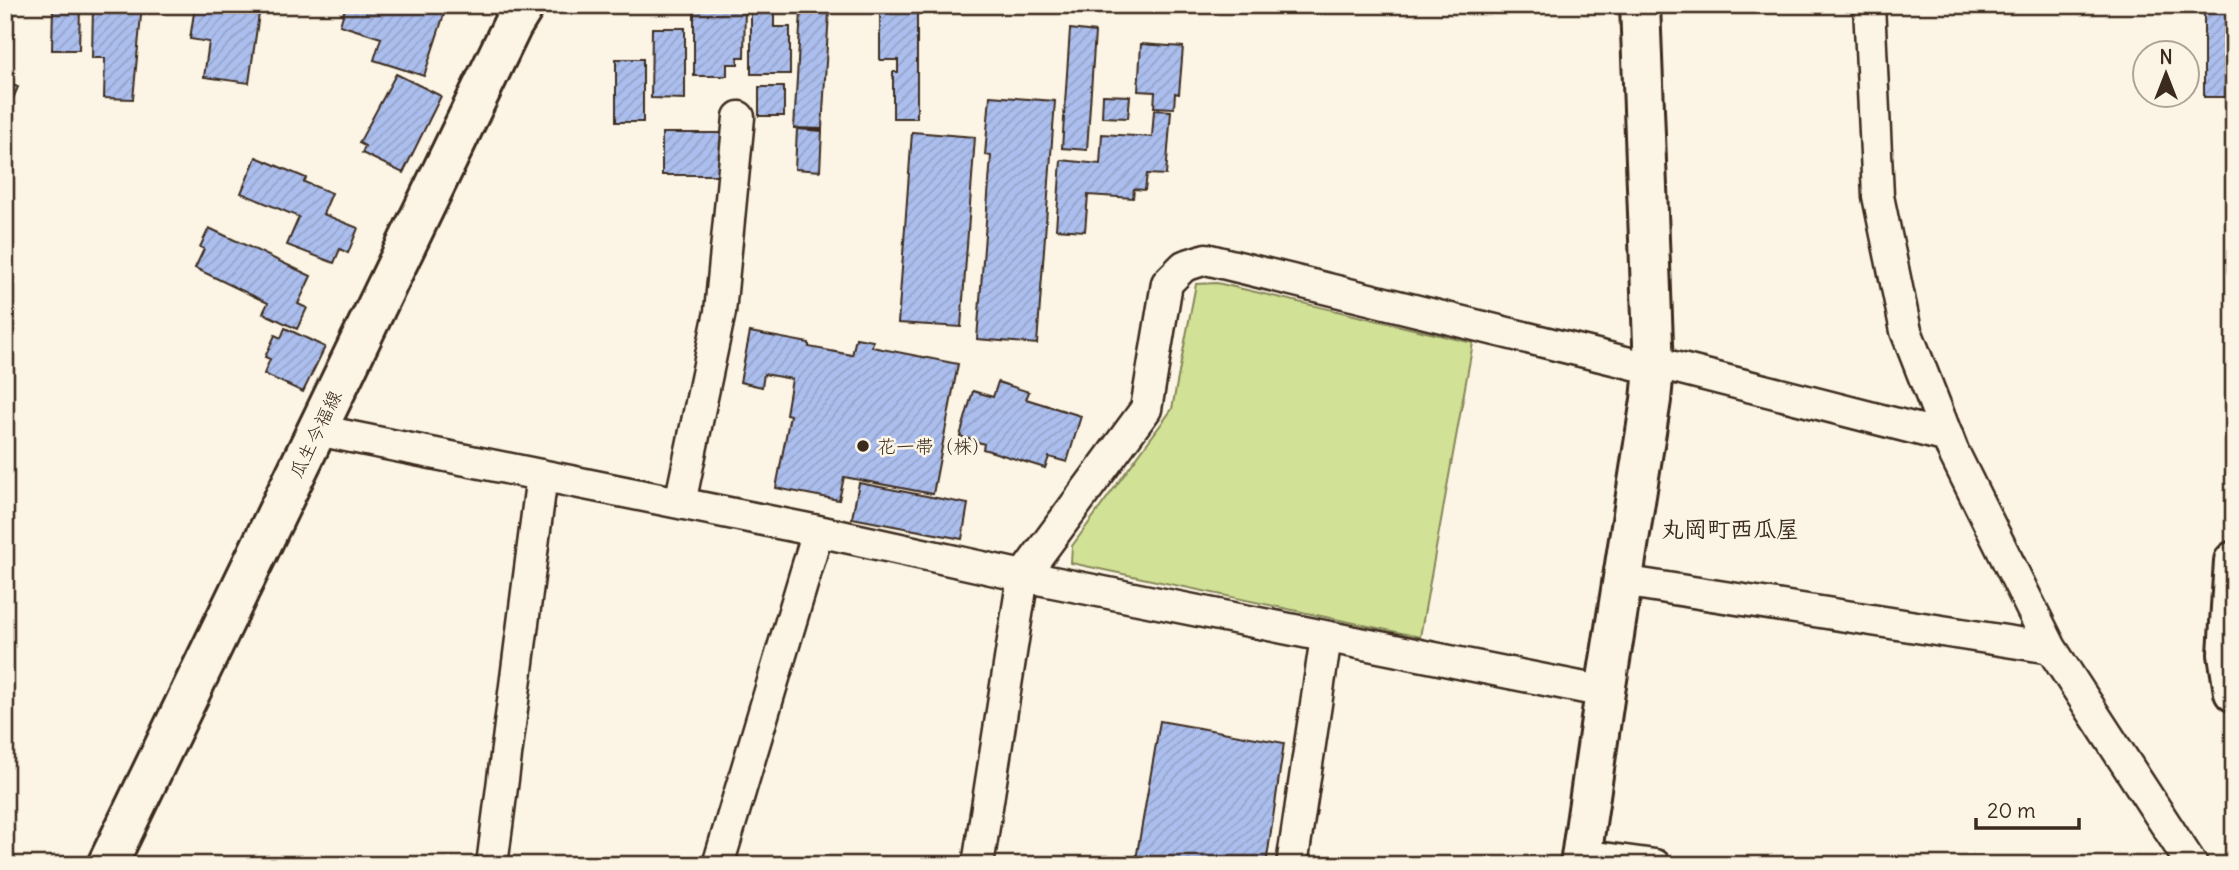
<svg xmlns="http://www.w3.org/2000/svg" width="2239" height="870" viewBox="0 0 2239 870" font-family="Delius,'Klee One',sans-serif">
  <defs>
    <pattern id="building-hatch" width="6" height="6" patternUnits="userSpaceOnUse" patternTransform="scale(1.75)"><rect width="6" height="6" fill="#abbeed"/><path d="M-1 1l2-2M0 6l6-6M5 7l2-2" fill="none" stroke="#94a3cb"/></pattern>
  </defs>
  <rect width="100%" height="100%" fill="#fcf5e5"/>
  <filter id="ink" filterUnits="userSpaceOnUse"><feTurbulence type="fractalNoise" baseFrequency=".0143" numOctaves="2"/><feDisplacementMap in="SourceGraphic" scale="14" xChannelSelector="R" yChannelSelector="G"/><feConvolveMatrix kernelMatrix="1 2 1 2 8 2 1 2 1" color-interpolation-filters="sRGB"/></filter>
  <g filter="url(#ink)">
    <path fill="#d1e195" stroke="#86865a" stroke-width="2" d="M 1217,283 L 1473,343 L 1420,637 L 1071,563 L 1072,546 L 1172,409 L 1196,284 Z"/>
    <path fill="url(#building-hatch)" stroke="#3b2a1e" stroke-width="2" d="M 53,5 L 80,5 L 79,50 L 52,50 Z
      M 93,5 L 142,5 L 133,99 L 104,98 L 105,58 L 92,58 Z
      M 237,5 L 260,7 L 249,83 L 204,77 L 209,42 L 190,39 L 195,6 L 235,12 Z
      M 346,5 L 447,5 L 424,76 L 374,60 L 381,38 L 340,25 Z
      M 694,5 L 745,5 L 744,57 L 738,57 L 738,64 L 727,64 L 727,76 L 694,76 Z
      M 880,5 L 917,5 L 917,118 L 893,118 L 893,72 L 898,72 L 898,60 L 880,60 Z
      M 2204,6 L 2234,6 L 2234,97 L 2204,97 Z
      M 751,9 L 774,9 L 774,27 L 790,27 L 790,74 L 751,74 Z
      M 801,11 L 829,12 L 822,129 L 794,128 Z
      M 652,28 L 685,28 L 685,99 L 651,98 Z
      M 1070,29 L 1095,32 L 1087,150 L 1062,148 Z
      M 1141,44 L 1183,47 L 1179,94 L 1175,93 L 1174,108 L 1154,107 L 1155,92 L 1138,91 Z
      M 616,59 L 643,59 L 643,122 L 616,122 Z
      M 396,74 L 441,96 L 403,173 L 362,153 L 365,146 L 359,143 Z
      M 5,82 L 18,87 L 5,117 Z
      M 759,87 L 784,87 L 784,116 L 759,116 Z
      M 1103,95 L 1130,96 L 1128,118 L 1102,117 Z
      M 990,96 L 1055,101 L 1037,344 L 977,339 L 991,156 L 985,155 Z
      M 1154,110 L 1171,111 L 1166,175 L 1147,174 L 1145,190 L 1134,189 L 1133,198 L 1088,195 L 1085,231 L 1056,229 L 1061,160 L 1100,164 L 1102,134 L 1152,137 Z
      M 797,129 L 822,131 L 820,171 L 795,169 Z
      M 912,132 L 975,137 L 961,327 L 898,323 Z
      M 662,133 L 725,133 L 725,175 L 662,175 Z
      M 256,157 L 306,178 L 304,182 L 332,193 L 323,214 L 358,228 L 348,253 L 340,249 L 334,263 L 287,245 L 299,217 L 241,193 Z
      M 209,228 L 311,276 L 298,304 L 307,308 L 297,329 L 263,313 L 268,303 L 195,268 L 204,249 L 200,247 Z
      M 285,328 L 325,347 L 303,392 L 264,374 L 270,359 L 265,357 L 275,335 L 281,338 Z
      M 750,332 L 809,343 L 809,347 L 852,355 L 856,338 L 873,341 L 872,347 L 958,364 L 933,494 L 844,477 L 839,500 L 776,488 L 790,415 L 786,414 L 792,379 L 764,374 L 762,387 L 740,382 Z
      M 998,382 L 1029,392 L 1026,399 L 1081,416 L 1067,462 L 1049,457 L 1045,468 L 983,449 L 984,444 L 960,436 L 973,391 L 993,397 Z
      M 859,483 L 968,504 L 962,539 L 852,518 Z
      M 1160,721 L 1284,743 L 1266,865 L 1135,865 Z"/>
    <g fill="none" stroke-linecap="round" stroke-linejoin="round">
      <g stroke="#3b2a1e" stroke-width="35">
        <path id="minor" d="M 1869,5 L 1878,196 L 1906,331 L 1953,451 L 2051,648 L 2192,865
          M 1654,362 L 1948,437
          M 317,430 L 818,531 L 1023,576 L 1605,692
          M 680,503 L 720,312 L 739,117
          M 1622,581 L 2051,648
          M 1581,855 L 1655,865
          M 492,865 L 542,475
          M 718,865 L 818,531
          M 978,865 L 1023,576 L 1146,409 L 1167,283 L 1184,266 L 1206,259 L 1654,369
          M 1292,865 L 1326,637"/>
      </g>
      <g stroke="#3b2a1e" stroke-width="44">
        <path id="tertiary" d="M 1580,865 L 1605,692 L 1651,400 L 1654,369 L 1640,5"/>
      </g>
      <g stroke="#3b2a1e" stroke-width="44">
        <path id="secondary" d="M 2234,561 L 2228,654 L 2234,692
          M 107,865 L 512,26 L 525,5"/>
      </g>
      <use href="#minor" stroke="#fcf5e5" stroke-width="30"/>
      <use href="#tertiary" stroke="#fcf5e5" stroke-width="38"/>
      <use href="#secondary" stroke="#fcf5e5" stroke-width="38"/>
    </g>
  </g>
  <circle fill="#3b2a1e" stroke="#fcf5e5" stroke-width="2.5" cx="863" cy="446" r="7"/>
  <g text-anchor="middle" stroke-width="5" stroke-linejoin="round" paint-order="stroke">
    <g font-size="19" fill="#3b2a1e" stroke="#fcf5e5">
      <text transform="translate(315 434) rotate(-64)" y="7">瓜生今福線</text>
    </g>
    <g font-size="19" fill="#3b2a1e" stroke="#fcf5e5" text-anchor="start">
      <text x="877" y="453">花一帯（株）</text>
    </g>
    <g font-size="23" font-weight="bold" fill="#3b2a1e" stroke="#fcf5e5">
      <text x="1730" y="537">丸岡町西瓜屋</text>
    </g>
  </g>
  <rect width="2239" height="870" fill="none" stroke="#fcf5e5" stroke-width="28"/>
  <rect x="14" y="14" width="2211" height="842" fill="none" stroke="#3b2a1e" stroke-width="2.5" filter="url(#ink)"/>
  <g transform="translate(2166 74)"><circle r="33" fill="#fcf5e5" stroke="#afa495" stroke-width="2"/>
  <path d="M0-5L12 26L0 18L-12 26Z" fill="#3b2a1e"/>
  <text y="-10" font-size="19" font-weight="bold" text-anchor="middle" fill="#3b2a1e">N</text>
  </g>
  <path d="M1976 818v10h103v-10" fill="none" stroke="#3b2a1e" stroke-width="3.5"/>
  <text x="1987" y="818" font-size="21" fill="#3b2a1e" stroke="#fcf5e5" stroke-width="5" paint-order="stroke">20 m</text>
</svg>
